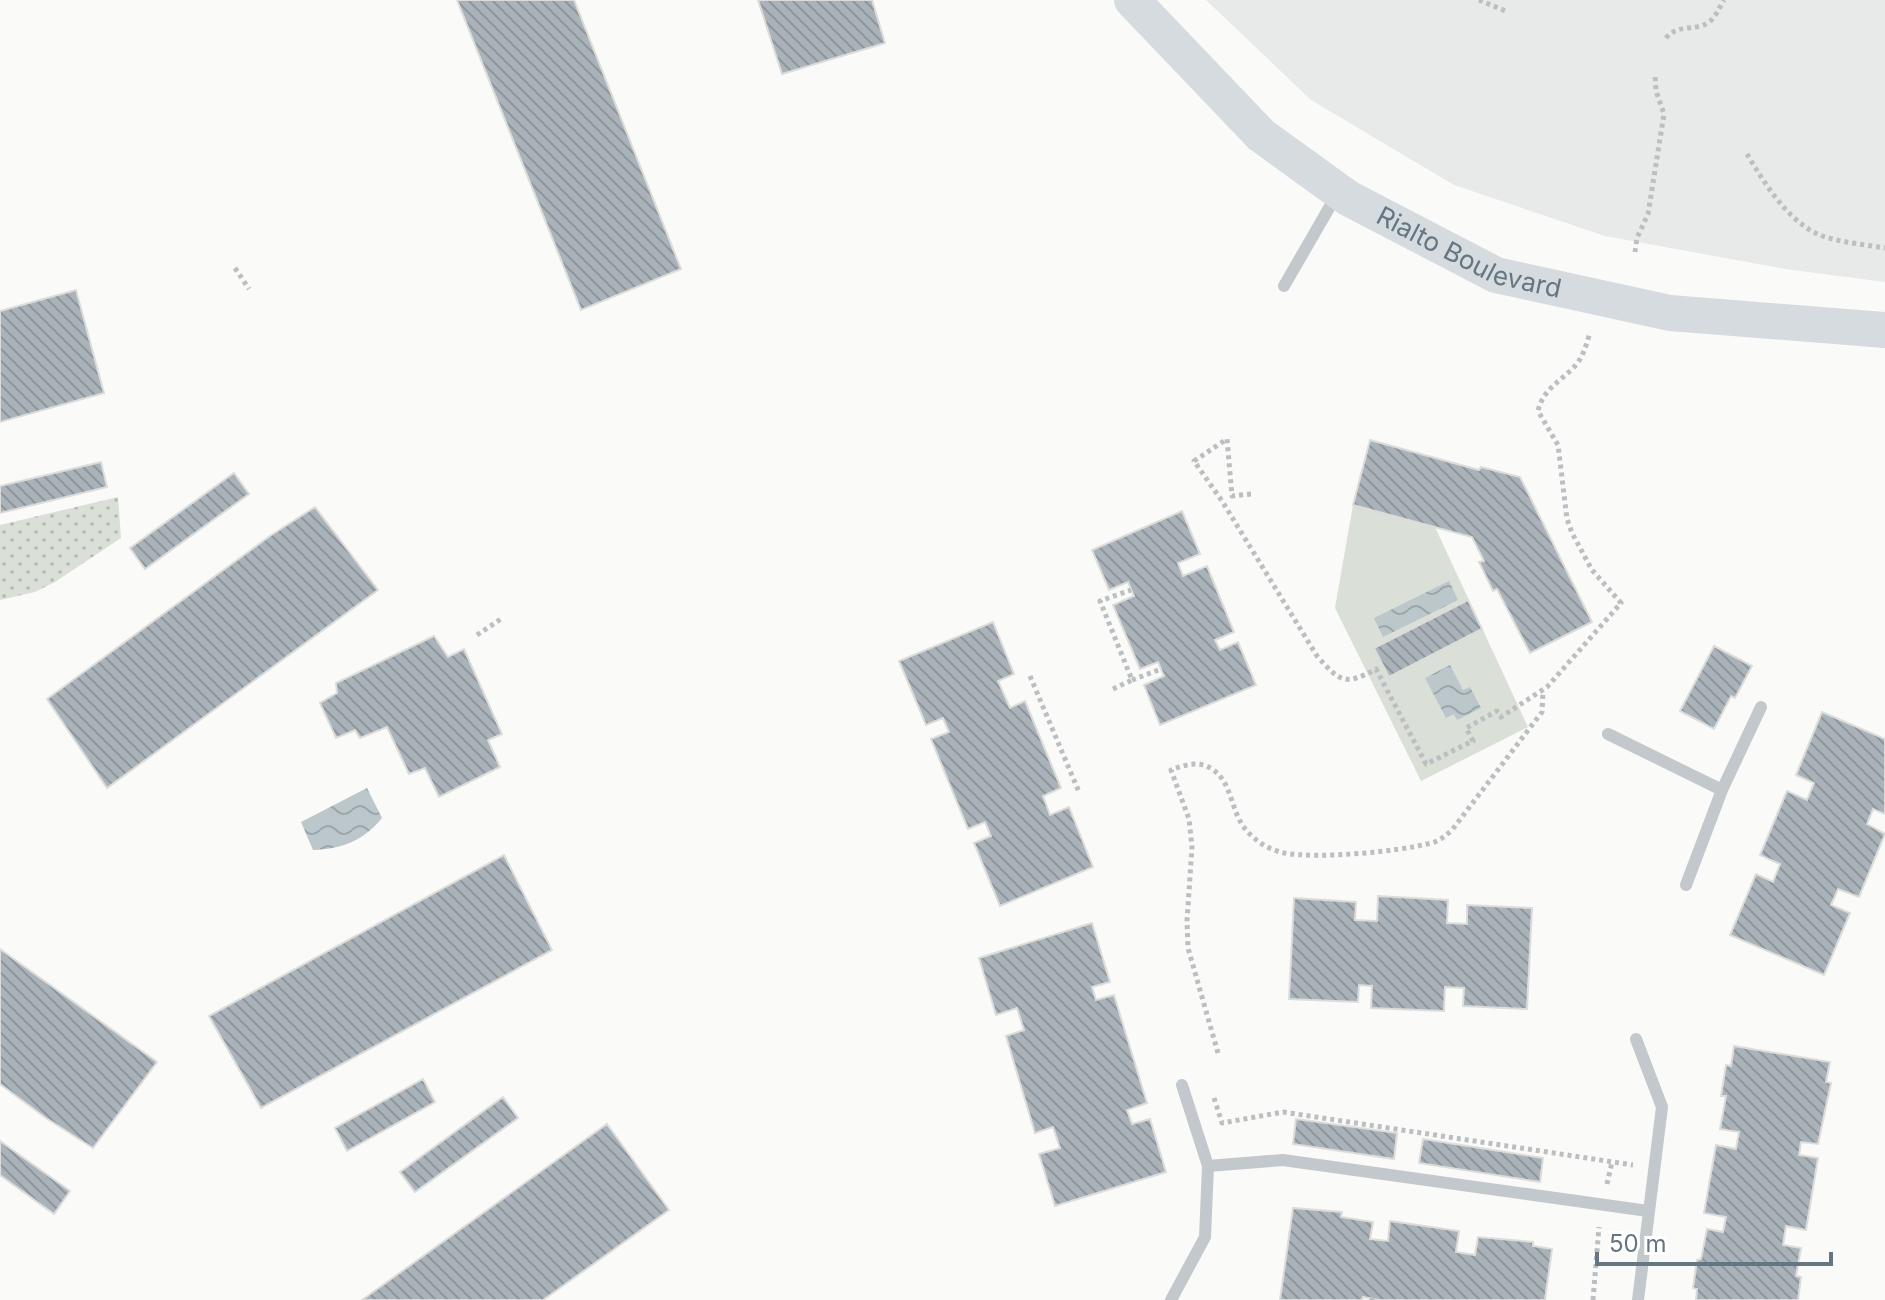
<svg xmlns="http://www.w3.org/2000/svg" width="1885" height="1300" viewBox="0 0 1885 1300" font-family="Inter,sans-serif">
  <defs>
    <pattern id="grass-dots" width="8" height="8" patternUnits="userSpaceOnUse" patternTransform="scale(2)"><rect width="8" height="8" fill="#dadfd7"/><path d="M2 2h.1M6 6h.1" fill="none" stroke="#b4b9b4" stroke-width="1.8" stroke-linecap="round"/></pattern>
    <pattern id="water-waves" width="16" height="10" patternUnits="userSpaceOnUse" patternTransform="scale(2)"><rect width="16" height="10" fill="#bbc7cb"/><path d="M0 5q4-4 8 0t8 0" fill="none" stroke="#9ca6aa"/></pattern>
    <pattern id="building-back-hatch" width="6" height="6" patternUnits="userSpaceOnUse" patternTransform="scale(2)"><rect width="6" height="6" fill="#aab3b9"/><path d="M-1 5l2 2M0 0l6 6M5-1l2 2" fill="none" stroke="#8e969c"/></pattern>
  </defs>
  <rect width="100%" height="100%" fill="#fafaf8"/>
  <path fill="#e8e9e9" d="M 1206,0 L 1885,0 L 1885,282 L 1785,269 L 1605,236 L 1454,185 L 1311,100 Z"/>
  <path fill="url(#grass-dots)" d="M 118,497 L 121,538 L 55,582 L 35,592 L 0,600 L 0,525 Z"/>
  <path fill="#dadfd7" d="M 1353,505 L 1435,527 L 1528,727 L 1421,781 L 1335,608 Z"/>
  <path fill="url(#water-waves)" d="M 1449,581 L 1458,600 L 1383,637 L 1374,618 Z
    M 1450,665 L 1463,690 L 1470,687 L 1481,708 L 1457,720 L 1454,714 L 1446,718 L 1425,678 Z
    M 367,788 L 382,818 C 363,841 342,849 313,850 L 301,822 Z"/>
  <path fill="url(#building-back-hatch)" stroke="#dcdcda" stroke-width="2" d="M 457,0 L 574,0 L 681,269 L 581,310 Z
    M 758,0 L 872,0 L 885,43 L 782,74 Z
    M 76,290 L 104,393 L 0,422 L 0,311 Z
    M 1370,440 L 1479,470 L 1481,467 L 1520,477 L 1592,622 L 1530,653 L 1497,589 L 1493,591 L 1479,562 L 1484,561 L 1472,537 L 1353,505 Z
    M 101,462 L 107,487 L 0,513 L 0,486 Z
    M 234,473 L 249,494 L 145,569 L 130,548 Z
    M 315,507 L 378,590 L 107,788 L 47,699 L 270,536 Z
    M 1182,511 L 1200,554 L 1178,563 L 1183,576 L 1207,566 L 1234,632 L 1215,640 L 1220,650 L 1238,642 L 1256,685 L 1160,725 L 1144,685 L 1164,676 L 1158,662 L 1140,669 L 1113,605 L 1134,596 L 1128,582 L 1109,590 L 1092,550 Z
    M 1468,600 L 1482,629 L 1389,677 L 1374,648 Z
    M 993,622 L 1014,674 L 998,681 L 1010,708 L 1025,701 L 1061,788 L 1043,796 L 1050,815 L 1069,807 L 1093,867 L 1000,906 L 974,843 L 991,836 L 985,822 L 968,829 L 931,739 L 949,732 L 943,718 L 926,725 L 899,661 Z
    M 434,636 L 448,657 L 464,649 L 502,734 L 488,740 L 500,767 L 439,797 L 425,768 L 409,774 L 387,727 L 360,738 L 355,730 L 336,738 L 320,703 L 337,693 L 336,683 Z
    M 1714,646 L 1752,666 L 1735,698 L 1731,696 L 1714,729 L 1680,711 Z
    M 1822,712 L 1885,739 L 1885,814 L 1873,809 L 1867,824 L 1885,834 L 1859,897 L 1838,889 L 1831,905 L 1850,913 L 1824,975 L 1730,935 L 1756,874 L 1773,882 L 1780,864 L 1760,855 L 1787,791 L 1807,800 L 1814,783 L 1796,775 Z
    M 504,855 L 552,950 L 261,1108 L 209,1016 Z
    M 1378,896 L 1448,900 L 1447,923 L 1467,924 L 1467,905 L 1532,908 L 1527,1009 L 1463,1006 L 1464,988 L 1445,987 L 1444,1011 L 1371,1008 L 1372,986 L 1359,985 L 1358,1002 L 1289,999 L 1294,898 L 1356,902 L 1355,920 L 1377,921 Z
    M 1092,923 L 1110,982 L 1092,987 L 1096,1000 L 1114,995 L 1147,1103 L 1127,1110 L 1132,1124 L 1150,1119 L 1166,1172 L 1055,1206 L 1039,1154 L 1060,1148 L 1053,1127 L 1035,1133 L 1006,1036 L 1024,1030 L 1017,1008 L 996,1015 L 979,958 Z
    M 0,949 L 157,1062 L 93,1148 L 46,1118 L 0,1084 Z
    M 1734,1046 L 1830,1062 L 1826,1082 L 1831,1083 L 1818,1144 L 1801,1142 L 1799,1155 L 1818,1158 L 1806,1230 L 1786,1226 L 1783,1245 L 1801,1248 L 1796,1276 L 1801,1277 L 1798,1300 L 1696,1300 L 1697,1289 L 1693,1288 L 1697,1260 L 1701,1259 L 1707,1229 L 1723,1232 L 1726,1217 L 1704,1213 L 1716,1145 L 1736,1149 L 1739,1132 L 1720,1129 L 1726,1096 L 1721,1096 L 1726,1065 L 1731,1066 Z
    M 423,1079 L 435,1102 L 347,1151 L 335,1128 Z
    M 503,1097 L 518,1118 L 415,1192 L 400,1172 Z
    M 1296,1119 L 1397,1133 L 1394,1159 L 1293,1144 Z
    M 607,1124 L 669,1210 L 543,1300 L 362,1300 Z
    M 1423,1139 L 1543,1158 L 1540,1182 L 1419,1163 Z
    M 0,1141 L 70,1191 L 54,1214 L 0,1175 Z
    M 1293,1208 L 1342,1212 L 1341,1217 L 1373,1222 L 1370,1239 L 1388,1241 L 1390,1221 L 1459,1231 L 1456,1252 L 1475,1255 L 1478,1237 L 1533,1242 L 1533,1246 L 1552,1249 L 1545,1300 L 1379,1300 L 1363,1297 L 1362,1300 L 1280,1300 Z"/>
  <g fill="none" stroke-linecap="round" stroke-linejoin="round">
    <path stroke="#bbbfc2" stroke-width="5" stroke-dasharray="4 4" stroke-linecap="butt" d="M 1479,0 L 1508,12
      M 1666,38 C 1678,23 1695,32 1709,22 C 1716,17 1719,8 1724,0
      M 1747,154 C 1765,184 1792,229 1829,238 C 1847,243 1867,245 1885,248
      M 1635,252 L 1637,238 L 1648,214 L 1664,114 L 1656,91 L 1655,75
      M 235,268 L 249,289
      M 1251,494 L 1232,496 L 1227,439 L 1194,461 L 1222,501 L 1317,656 C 1340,682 1345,686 1376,669 L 1426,764 L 1473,741 L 1466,728 L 1497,711 L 1501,717 L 1547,687 L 1621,603 L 1592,570 L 1572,533 L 1567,519 L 1558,445 L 1538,411 C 1543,389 1560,382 1574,367 C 1583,358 1586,345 1590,333
      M 477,635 L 501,619
      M 1030,676 L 1079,792
      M 1132,680 L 1161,669
      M 1113,689 L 1132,680 L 1100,601 L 1131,590
      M 1218,1053 L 1188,948 L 1187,921 L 1192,847 L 1189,819 L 1171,770 C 1185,765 1198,760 1212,769 C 1235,784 1229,817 1252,836 C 1261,845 1272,850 1284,853 C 1318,859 1397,852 1431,843 C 1440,841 1445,836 1452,830 L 1542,712 L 1543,691
      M 1214,1098 L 1222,1123 L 1283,1112 L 1633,1165
      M 1607,1184 L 1612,1162
      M 1372,1300 L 1372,1298
      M 1593,1300 L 1599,1227"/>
    <path stroke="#c3c8cc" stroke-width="12" d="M 1284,286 L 1336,196
      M 1608,734 L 1722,790 L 1761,707
      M 1686,885 L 1722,790
      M 1636,1039 L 1662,1107 L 1638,1300
      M 1208,1166 L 1283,1160 L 1648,1211
      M 1171,1300 L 1205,1237 L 1208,1166 L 1182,1085"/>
    <path stroke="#d6dbdf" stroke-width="36" id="s1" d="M 1132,0 L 1261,135 L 1348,198 L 1496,275 L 1670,313 L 1885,330"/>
  </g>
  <g text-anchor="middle" stroke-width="8" stroke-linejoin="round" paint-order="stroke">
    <g font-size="26" fill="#657683" stroke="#fff">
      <text dy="9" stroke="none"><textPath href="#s1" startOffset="428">Rialto Boulevard</textPath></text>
    </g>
  </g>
  <path d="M1597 1252v12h234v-12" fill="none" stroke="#657683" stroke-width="4"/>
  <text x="1609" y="1252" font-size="24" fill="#657683" stroke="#ffffff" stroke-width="6" paint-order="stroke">50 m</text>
</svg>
